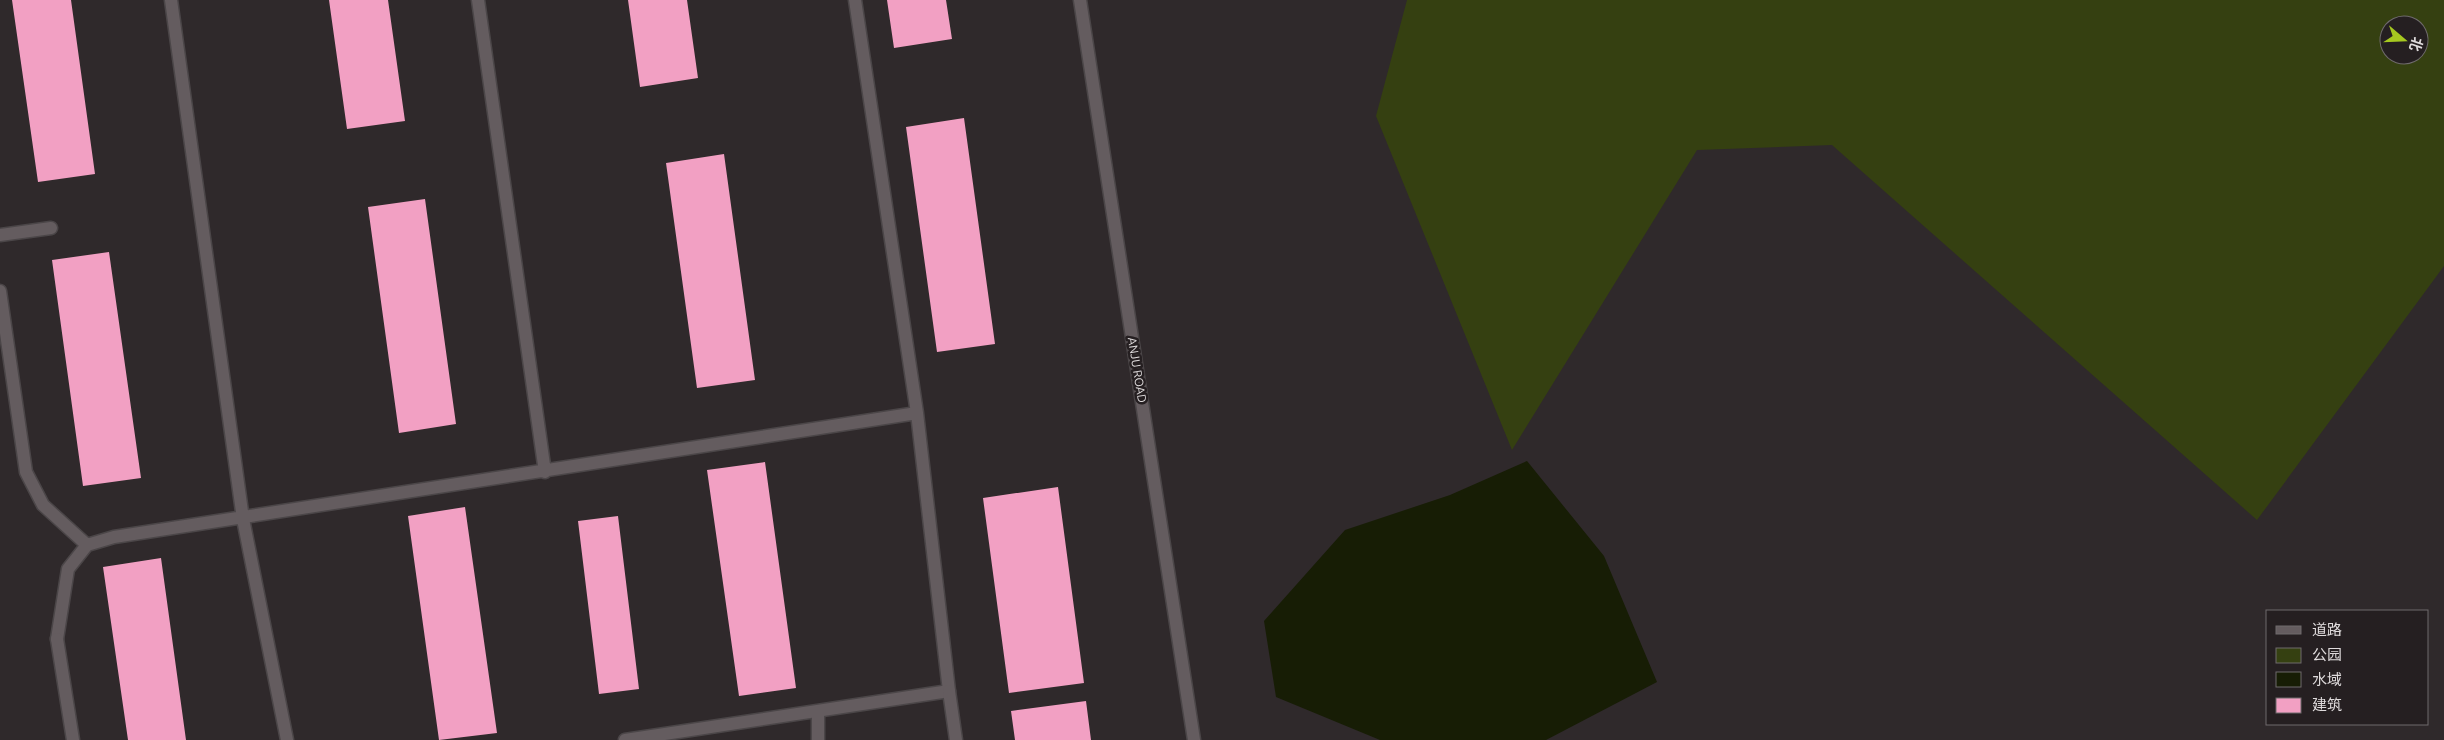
<svg xmlns="http://www.w3.org/2000/svg" width="2444" height="740" viewBox="0 0 2444 740" font-family="Ubuntu,'Noto Sans SC',sans-serif">
  <rect width="100%" height="100%" fill="#2f292b"/>
  <path fill="#354011" fill-rule="evenodd" d="M 1407,0 L 2444,0 L 2444,266 L 2257,520 L 1832,145 L 1697,150 L 1512,450 L 1376,116 ZM 2389,25 L 2419,25 L 2419,55 L 2389,55 Z"/>
  <path fill="#171d05" d="M 1527,461 L 1604,556 L 1657,682 L 1546,740 L 1380,740 L 1276,697 L 1264,621 L 1345,530 L 1450,495 Z"/>
  <path fill="#f2a0c3" d="M 12,0 L 71,0 L 95,174 L 38,182 Z
    M 329,0 L 388,0 L 405,121 L 347,129 Z
    M 628,0 L 687,0 L 698,78 L 640,87 Z
    M 887,0 L 946,0 L 952,39 L 894,48 Z
    M 964,118 L 995,344 L 937,352 L 906,127 Z
    M 724,154 L 755,380 L 697,388 L 666,163 Z
    M 425,199 L 456,424 L 399,433 L 368,207 Z
    M 109,252 L 141,478 L 83,486 L 52,260 Z
    M 765,462 L 796,688 L 739,696 L 707,470 Z
    M 1058,487 L 1084,683 L 1009,693 L 983,498 Z
    M 465,507 L 497,733 L 439,740 L 408,516 Z
    M 618,516 L 639,689 L 599,694 L 578,521 Z
    M 161,558 L 186,740 L 128,740 L 103,567 Z
    M 1086,701 L 1091,740 L 1015,740 L 1011,711 Z"/>
  <g fill="none" stroke-linecap="round" stroke-linejoin="round">
    <g stroke="#4b4648" stroke-width="15">
      <path id="service" d="M 171,0 L 243,519 L 287,740
        M 478,0 L 545,472
        M 0,235 L 51,228
        M 0,291 L 26,472 L 43,505 L 87,545
        M 57,639 L 68,569 L 87,545 L 114,537 L 917,413
        M 625,740 L 949,691 L 917,413 L 855,0
        M 818,740 L 818,711"/>
    </g>
    <g stroke="#4b4648" stroke-width="15">
      <path id="minor" d="M 57,639 L 73,740
        M 949,691 L 956,740"/>
    </g>
    <g stroke="#4b4648" stroke-width="15">
      <path id="tertiary" d="M 1080,0 L 1194,740"/>
    </g>
    <use href="#service" stroke="#645c5f" stroke-width="12"/>
    <use href="#minor" stroke="#645c5f" stroke-width="12"/>
    <use href="#tertiary" stroke="#645c5f" stroke-width="12"/>
  </g>
  <g text-anchor="middle" stroke-width="5" stroke-linejoin="round" paint-order="stroke">
    <g font-size="12" fill="#dfdbdc" stroke="#251f21">
      <text transform="translate(1137 370) rotate(81)" y="4">ANJU ROAD</text>
    </g>
  </g>
  <rect x="2266" y="610" width="162" height="115" fill="#251f21" stroke="#6f6a6c"/>
  <rect x="2276" y="626" width="25" height="8" fill="#645c5f" stroke="#6f6a6c"/>
  <text x="2312" y="635" font-size="15" fill="#dfdbdc">道路</text>
  <rect x="2276" y="648" width="25" height="15" fill="#354011" stroke="#6f6a6c"/>
  <text x="2312" y="660" font-size="15" fill="#dfdbdc">公园</text>
  <rect x="2276" y="672" width="25" height="15" fill="#171d05" stroke="#6f6a6c"/>
  <text x="2312" y="685" font-size="15" fill="#dfdbdc">水域</text>
  <rect x="2276" y="698" width="25" height="15" fill="#f2a0c3" stroke="#6f6a6c"/>
  <text x="2312" y="710" font-size="15" fill="#dfdbdc">建筑</text>
  <g transform="translate(2404 40) rotate(109)"><circle r="24" fill="#251f21" stroke="#6f6a6c"/>
  <path d="M0-4L9 19L0 12L-9 19Z" fill="#a6c820"/>
  <text y="-8" font-size="14" font-weight="bold" text-anchor="middle" fill="#dfdbdc">北</text>
  </g>
</svg>
